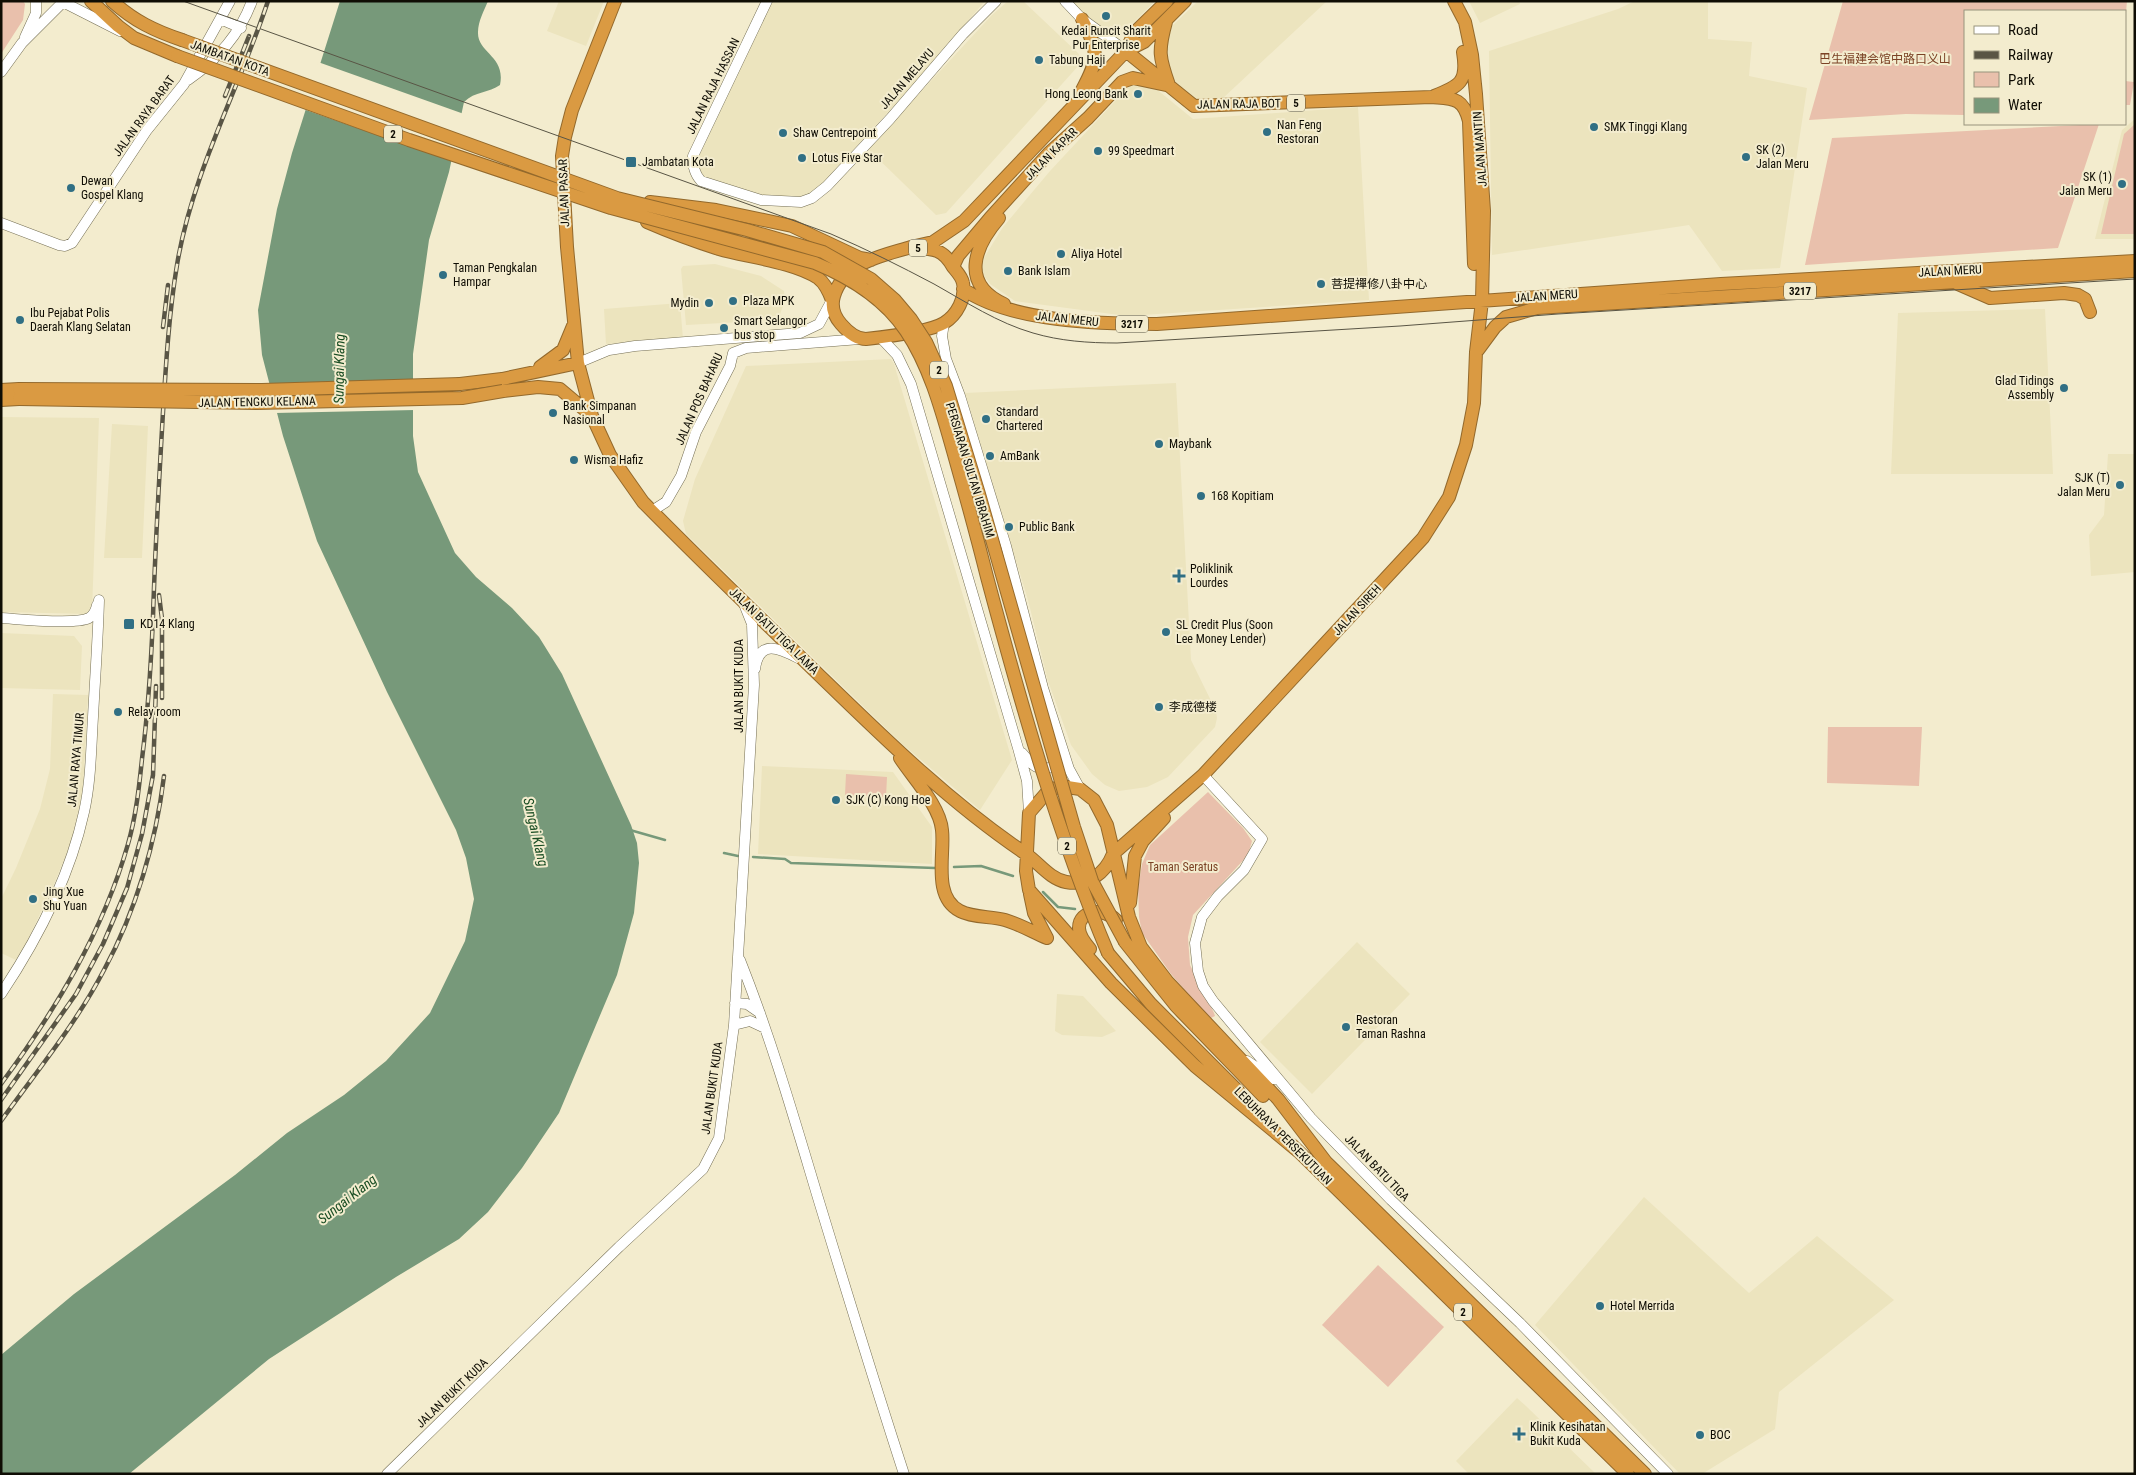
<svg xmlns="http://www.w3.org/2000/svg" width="2136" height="1475" viewBox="0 0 2136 1475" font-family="'Roboto Condensed','Noto Sans SC',sans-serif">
  <rect width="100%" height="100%" fill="#f3ecce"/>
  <path fill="#ece4be" d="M 559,1 L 604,1 L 586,46 L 547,31 Z
    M 773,1 L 985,1 L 901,98 L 820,186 L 809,194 L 800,197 L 762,195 L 705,178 L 701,172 L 698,158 Z
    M 1008,1 L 1023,1 L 1078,53 L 1081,58 L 1080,64 L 946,213 L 936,215 L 868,149 L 992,15 Z
    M 1072,1 L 1155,1 L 1117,39 L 1086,16 Z
    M 1198,1 L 1327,1 L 1221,100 L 1195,101 L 1171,80 L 1164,56 L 1171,27 Z
    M 1469,1 L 1519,1 L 1520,4 L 1480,23 Z
    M 1635,1 L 1708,1 L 1708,39 L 1752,42 L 1749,76 L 1807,88 L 1780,268 L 1722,271 L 1689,225 L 1492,255 L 1489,51 L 1618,9 Z
    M 1130,85 L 1143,85 L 1155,88 L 1193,119 L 1358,107 L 1369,300 L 1127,316 L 1015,301 L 990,284 L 982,273 L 982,261 L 1003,227 L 1050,171 Z
    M 2135,119 L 2135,239 L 2095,239 L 2122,130 Z
    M 715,264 L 761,276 L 784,291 L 785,300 L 778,320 L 686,325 L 681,269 L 683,266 Z
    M 680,303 L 683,339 L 606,344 L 604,309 Z
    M 2045,309 L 2053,474 L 1891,474 L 1898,313 Z
    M 891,359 L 894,364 L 1012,760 L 980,810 L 901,743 L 686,534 L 683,521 L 695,479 L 746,366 Z
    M 1176,383 L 1191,660 L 1216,711 L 1217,718 L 1215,727 L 1168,777 L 1147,787 L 1119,791 L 1105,785 L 1092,774 L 1071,745 L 1048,681 L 1028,600 L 965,393 Z
    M 1,417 L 99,418 L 92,611 L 88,614 L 1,612 Z
    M 112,424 L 148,426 L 142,558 L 104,558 Z
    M 2108,454 L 2135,454 L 2135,572 L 2091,576 L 2089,535 L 2104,515 Z
    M 1,633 L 74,636 L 82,646 L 80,690 L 1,688 Z
    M 53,694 L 88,695 L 83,792 L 70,845 L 54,884 L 24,948 L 16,960 L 1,953 L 1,899 L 16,868 L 40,809 L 50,769 Z
    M 762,766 L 893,772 L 932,827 L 932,864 L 758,854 Z
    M 1357,942 L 1410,994 L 1312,1094 L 1260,1042 Z
    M 1057,994 L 1083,996 L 1116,1031 L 1102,1037 L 1062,1035 L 1055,1031 Z
    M 1644,1197 L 1749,1293 L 1817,1236 L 1894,1300 L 1779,1392 L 1775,1429 L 1702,1474 L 1680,1474 L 1535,1325 Z
    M 1517,1398 L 1526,1406 L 1596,1474 L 1469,1474 L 1456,1461 Z"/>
  <path fill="#e9c0ac" d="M 1,1 L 23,1 L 25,4 L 23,20 L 1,54 Z
    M 1843,1 L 2127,1 L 2125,24 L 2125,11 L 1965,11 L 1965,115 L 1906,114 L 1809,120 Z
    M 2125,81 L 2134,82 L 2130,105 L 2125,105 Z
    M 2099,124 L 2058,248 L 1805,265 L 1832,138 Z
    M 2135,124 L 2135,234 L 2101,234 L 2124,134 Z
    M 1828,727 L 1922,727 L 1919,786 L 1827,783 Z
    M 846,774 L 887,777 L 886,797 L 845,795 Z
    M 1208,792 L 1243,828 L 1252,841 L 1248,855 L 1193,915 L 1188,937 L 1190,965 L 1214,1013 L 1215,1016 L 1209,1019 L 1171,974 L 1142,933 L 1139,917 L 1138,888 L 1142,864 L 1150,845 Z
    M 1378,1265 L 1444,1327 L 1388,1387 L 1322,1325 Z"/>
  <path fill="#77997a" d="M 340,1 L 488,1 C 484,11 478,21 478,32 C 477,53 506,56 500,85 C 489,93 475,91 464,102 L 449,172 L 429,240 L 413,354 L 413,436 L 418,472 L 455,553 L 476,577 L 512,608 L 539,637 L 562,674 L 631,825 L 637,843 L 639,863 L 634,913 L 617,975 L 559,1113 L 522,1168 L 488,1212 L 459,1239 L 396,1277 L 269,1359 L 129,1474 L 1,1474 L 1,1355 L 74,1294 L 235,1175 L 287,1133 L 344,1095 L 386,1061 L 430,1013 L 465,941 L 474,899 L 466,858 L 456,830 L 387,692 L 317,541 L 283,436 L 262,355 L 258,310 L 277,209 L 292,153 Z"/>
  <path fill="#f3ecce" d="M 318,62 L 464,114 L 454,162 L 303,109 Z
    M 415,380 L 415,410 L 275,413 L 267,385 Z"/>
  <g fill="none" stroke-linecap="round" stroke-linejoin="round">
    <path stroke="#77997a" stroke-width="2.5" d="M 630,830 L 665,840
      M 724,853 L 738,856
      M 753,857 L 785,859 L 791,863 L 935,868
      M 954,867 L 981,866 L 1013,876
      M 1043,892 L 1058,907 L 1075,909"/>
    <g stroke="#746e53" stroke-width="11">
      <path id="secondary" d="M 61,1 L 120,31
        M 767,1 L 693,156 C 693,166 694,173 701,181 L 761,200 L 801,202 L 812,198 L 827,186 L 890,119 L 963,34 L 996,1
        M 1065,1 L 1082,19 L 1126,51
        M 220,19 L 241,28
        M 25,37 L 36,13 L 36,1
        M 1,72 L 22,43 L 64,1
        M 188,80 C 217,60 240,34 252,1
        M 1,223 L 59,245 L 65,246 L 72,243 L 147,130 L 184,84 L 230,1
        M 944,323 L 942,336 L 946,359 L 960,396 L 1006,546 L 1043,688 L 1069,769 L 1080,789
        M 881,338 L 897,355 L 911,384 L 1018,748 L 1027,781 L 1029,813
        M 578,363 L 609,350 L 635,346 L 800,333 L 819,324 L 832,300
        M 652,511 L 666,502 L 681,476 L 696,432 L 730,366 L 733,353 L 746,348 L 860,339
        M 1,618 C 19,619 75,625 89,618 C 94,615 96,610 97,605
        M 755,669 C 759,639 779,648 798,658
        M 1022,753 C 1032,765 1038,773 1055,766 L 1058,760
        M 1203,775 L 1262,839 L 1244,870 L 1218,896 L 1202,917 L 1195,943 L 1198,971 L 1203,986 L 1213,1001 L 1311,1118 L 1391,1200 L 1520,1323 L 1668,1474
        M 740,960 C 771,1038 794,1118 818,1198 C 846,1290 874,1382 904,1474
        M 1,994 C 37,940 70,876 84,812 C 91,781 91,749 93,717 C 95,678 98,639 99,600
        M 735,1003 L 747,1004 L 760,1013
        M 734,1025 L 750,1021 L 765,1028
        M 1247,1061 L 1274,1079
        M 387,1474 L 619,1247 L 703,1169 L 719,1138 L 734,1025 L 754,685 L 752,624 L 744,604"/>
    </g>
    <g stroke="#93692c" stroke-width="14">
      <path id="highway" d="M 91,1 L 118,26 L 134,38 L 177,56
        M 112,1 C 134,21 155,31 182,40
        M 615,1 L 572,110 L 565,137 L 562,156 L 567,247 L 578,363 L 592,416 L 610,455 L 643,502 C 700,560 759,617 818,674 C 884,738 950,803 1026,854 C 1039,863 1050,879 1066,882 C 1088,886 1105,874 1113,854 L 1203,775 L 1423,538 L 1449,497 L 1466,445 L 1474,403 L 1476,352 L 1482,301 L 1484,211 L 1476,94 L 1472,55 L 1465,22 L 1454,1
        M 1082,19 C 1098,52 1100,57 1082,90
        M 1166,22 C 1158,51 1159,57 1169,85
        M 1126,51 L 1194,106 L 1431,97 C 1453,99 1463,97 1469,121 L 1474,264
        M 1126,51 L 1144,42 L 1185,1
        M 1434,96 C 1460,86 1468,82 1463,52
        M 650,202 L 716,210 L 792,226 L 860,258 L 871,260
        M 999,218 C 974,247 960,284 1004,304
        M 647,222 C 670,232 694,241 719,249 C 747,257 794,262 818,278 C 825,283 829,292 832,300
        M 911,247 L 933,242 L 964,221 L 1126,51 L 1134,33 L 1167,1
        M 911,247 C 919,248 929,248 937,251 C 945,254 949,260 953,267 C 957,272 962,277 963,283 C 966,298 957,315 944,323 C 929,332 884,337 866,339 C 856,339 847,331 841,324 C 834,316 831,306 834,296 C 844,262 882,256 911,247 Z
        M 953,267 L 958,256 L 990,218 L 1049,153 L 1088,118 L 1122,82 L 1133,78 L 1166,85
        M 1958,284 L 1990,298 L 2064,293 L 2078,295 L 2085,299 L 2090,312
        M 963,289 C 1011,322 1099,324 1157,324 L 1721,284 L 2135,261
        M 1478,350 L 1495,327 L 1506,317 L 1537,308 L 2135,271
        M 540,367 L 563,350 L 573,326
        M 460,384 L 502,379 L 578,363
        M 1,390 L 19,389
        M 503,391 L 538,387 L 560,389 L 592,416
        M 1,400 L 19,399
        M 900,758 C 913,778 940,806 942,830 C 945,854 932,897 960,911 C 973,918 991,916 1005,920 C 1019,924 1033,932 1047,938
        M 1030,894 L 1034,913 L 1047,938
        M 1130,903 L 1135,856 L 1143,841 L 1164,818
        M 1125,942 L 1176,1006 L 1263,1096
        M 1090,949 C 1085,943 1079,936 1079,928 C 1079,909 1105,908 1116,920
        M 1108,953 L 1151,1004 L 1239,1092
        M 1292,1145 L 1628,1474
        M 1298,1151 L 1195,1066 L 1111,983 L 1029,890 L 1026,871 L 1029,813 L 1048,791 L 1061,786 L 1080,789 L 1094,800 L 1107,825 L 1129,917 L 1141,947 L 1167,981 L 1278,1099 L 1329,1166
        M 1325,1161 L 1645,1474"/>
    </g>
    <use href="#secondary" stroke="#fff" stroke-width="10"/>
    <use href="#highway" stroke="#da9a42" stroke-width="12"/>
    <path stroke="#595545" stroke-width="1" d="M 183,1 L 831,234 C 866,249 900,266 934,284 C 966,302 998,323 1033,333 C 1060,341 1088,343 1117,343 L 1400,326 L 1558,314 L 2135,279"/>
    <g stroke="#595545" stroke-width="4.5">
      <path id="rail" d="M 225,96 L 249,36
        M 163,327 L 168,285
        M 159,595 L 162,619 L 162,698
        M 1,1084 C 55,1011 103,932 128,844 C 136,816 139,788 142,759 C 148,712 151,665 153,617 C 155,549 159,481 163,412 C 166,363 169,313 177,265 C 192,173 239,89 268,1
        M 1,1100 L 76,994 L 103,944 L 127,888 L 142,834 L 153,775 L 156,686
        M 1,1121 C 36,1072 76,1024 104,970 C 136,911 156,842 164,776"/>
    </g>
    <use href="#rail" stroke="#f3ecce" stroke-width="2.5" stroke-dasharray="8" stroke-linecap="butt"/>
    <g stroke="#93692c" stroke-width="14" stroke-linecap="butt">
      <path id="highway-bridge" d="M 182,40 L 617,198 L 747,230 L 823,252 L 871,279 L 895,300 L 911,319 L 926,342 L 946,386 L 979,494 L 1074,827 L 1092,881 L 1125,942
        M 177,56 L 409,140 L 611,208 L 815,263 C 851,278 884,298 906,331 C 931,368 943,416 955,458 C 966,497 977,537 987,577 C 1021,704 1057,832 1108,953
        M 19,389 L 262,390 L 460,384
        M 19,399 L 257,403 L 462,398 L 503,391"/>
    </g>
    <use href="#highway-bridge" stroke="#da9a42" stroke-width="12"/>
  </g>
  <g fill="#306f84" stroke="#f3ecce" stroke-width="2">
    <circle cx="1106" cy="16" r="5"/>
    <circle cx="1039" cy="60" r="5"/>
    <circle cx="1138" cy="94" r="5"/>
    <circle cx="1594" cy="127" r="5"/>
    <circle cx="1267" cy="132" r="5"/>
    <circle cx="783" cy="133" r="5"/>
    <circle cx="1098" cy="151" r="5"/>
    <circle cx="1746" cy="157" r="5"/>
    <circle cx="802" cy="158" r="5"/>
    <rect x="625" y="156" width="12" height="12" rx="2.5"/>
    <circle cx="2122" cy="184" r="5"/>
    <circle cx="71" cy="188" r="5"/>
    <circle cx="1061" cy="254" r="5"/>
    <circle cx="1008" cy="271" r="5"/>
    <circle cx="443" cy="275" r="5"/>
    <circle cx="1321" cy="284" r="5"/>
    <circle cx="733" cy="301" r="5"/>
    <circle cx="709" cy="303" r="5"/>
    <circle cx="20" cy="320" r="5"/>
    <circle cx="724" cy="328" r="5"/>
    <circle cx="2064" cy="388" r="5"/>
    <circle cx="553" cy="413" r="5"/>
    <circle cx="986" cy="419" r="5"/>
    <circle cx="1159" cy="444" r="5"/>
    <circle cx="990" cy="456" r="5"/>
    <circle cx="574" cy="460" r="5"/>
    <circle cx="2120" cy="485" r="5"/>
    <circle cx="1201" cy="496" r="5"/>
    <circle cx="1009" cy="527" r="5"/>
    <path d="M1176.5 568.5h5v5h5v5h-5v5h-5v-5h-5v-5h5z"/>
    <rect x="123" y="618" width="12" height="12" rx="2.5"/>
    <circle cx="1166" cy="632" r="5"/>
    <circle cx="1159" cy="707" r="5"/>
    <circle cx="118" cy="712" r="5"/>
    <circle cx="836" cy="800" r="5"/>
    <circle cx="33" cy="899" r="5"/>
    <circle cx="1346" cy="1027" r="5"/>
    <circle cx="1600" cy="1306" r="5"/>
    <path d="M1516.5 1426.5h5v5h5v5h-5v5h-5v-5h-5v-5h5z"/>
    <circle cx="1700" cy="1435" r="5"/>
  </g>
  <g text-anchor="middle" stroke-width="4" stroke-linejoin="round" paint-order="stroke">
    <g fill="#f3ecce" stroke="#535041" stroke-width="1">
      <rect x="1287" y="94.5" width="18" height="17" rx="4"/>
      <rect x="384" y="125.5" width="18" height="17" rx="4"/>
      <rect x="909" y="239.5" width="18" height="17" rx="4"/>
      <rect x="1784" y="282.5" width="32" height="17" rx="4"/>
      <rect x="1116" y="315.5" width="32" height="17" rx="4"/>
      <rect x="930" y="361.5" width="18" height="17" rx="4"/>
      <rect x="1058" y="837.5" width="18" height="17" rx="4"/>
      <rect x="1454" y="1303.5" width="18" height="17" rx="4"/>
    </g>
    <g font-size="11" font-weight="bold" fill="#0f0d04">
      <text x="1296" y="107">5</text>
      <text x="393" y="138">2</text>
      <text x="918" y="252">5</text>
      <text x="1800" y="295">3217</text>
      <text x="1132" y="328">3217</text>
      <text x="939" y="374">2</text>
      <text x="1067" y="850">2</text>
      <text x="1463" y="1316">2</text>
    </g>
    <g font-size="12" fill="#0f0d04" stroke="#f3ecce" text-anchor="start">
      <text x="1106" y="35" text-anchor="middle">Kedai Runcit Sharit<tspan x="1106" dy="14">Pur Enterprise</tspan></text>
      <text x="1049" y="64">Tabung Haji</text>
      <text x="1128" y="98" text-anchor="end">Hong Leong Bank</text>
      <text x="1277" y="129">Nan Feng<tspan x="1277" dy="14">Restoran</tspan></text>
      <text x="1604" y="131">SMK Tinggi Klang</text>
      <text x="793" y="137">Shaw Centrepoint</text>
      <text x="1756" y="154">SK (2)<tspan x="1756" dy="14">Jalan Meru</tspan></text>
      <text x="1108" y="155">99 Speedmart</text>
      <text x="812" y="162">Lotus Five Star</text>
      <text x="642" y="166">Jambatan Kota</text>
      <text x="2112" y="181" text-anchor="end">SK (1)<tspan x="2112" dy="14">Jalan Meru</tspan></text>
      <text x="81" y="185">Dewan<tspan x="81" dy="14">Gospel Klang</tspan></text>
      <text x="1071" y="258">Aliya Hotel</text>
      <text x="453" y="272">Taman Pengkalan<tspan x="453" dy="14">Hampar</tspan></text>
      <text x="1018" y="275">Bank Islam</text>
      <text x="1331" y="288">菩提禪修八卦中心</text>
      <text x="743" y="305">Plaza MPK</text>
      <text x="699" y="307" text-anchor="end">Mydin</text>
      <text x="30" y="317">Ibu Pejabat Polis<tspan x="30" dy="14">Daerah Klang Selatan</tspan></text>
      <text x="734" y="325">Smart Selangor<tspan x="734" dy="14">bus stop</tspan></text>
      <text x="2054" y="385" text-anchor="end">Glad Tidings<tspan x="2054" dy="14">Assembly</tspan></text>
      <text x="563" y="410">Bank Simpanan<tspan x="563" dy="14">Nasional</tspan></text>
      <text x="996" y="416">Standard<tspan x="996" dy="14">Chartered</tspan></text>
      <text x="1169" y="448">Maybank</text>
      <text x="1000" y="460">AmBank</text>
      <text x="584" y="464">Wisma Hafiz</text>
      <text x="2110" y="482" text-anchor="end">SJK (T)<tspan x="2110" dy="14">Jalan Meru</tspan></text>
      <text x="1211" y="500">168 Kopitiam</text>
      <text x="1019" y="531">Public Bank</text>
      <text x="1190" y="573">Poliklinik<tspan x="1190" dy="14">Lourdes</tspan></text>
      <text x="140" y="628">KD14 Klang</text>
      <text x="1176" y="629">SL Credit Plus (Soon<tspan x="1176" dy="14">Lee Money Lender)</tspan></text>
      <text x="1169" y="711">李成德楼</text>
      <text x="128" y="716">Relay room</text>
      <text x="846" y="804">SJK (C) Kong Hoe</text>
      <text x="43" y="896">Jing Xue<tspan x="43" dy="14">Shu Yuan</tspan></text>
      <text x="1356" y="1024">Restoran<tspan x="1356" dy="14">Taman Rashna</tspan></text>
      <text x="1610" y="1310">Hotel Merrida</text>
      <text x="1530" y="1431">Klinik Kesihatan<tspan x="1530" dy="14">Bukit Kuda</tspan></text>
      <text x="1710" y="1439">BOC</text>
    </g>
    <g font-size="12" fill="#0f0d04" stroke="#f3ecce">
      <text transform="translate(230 58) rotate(20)" y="4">JAMBATAN KOTA</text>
      <text transform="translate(907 79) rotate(-49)" y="4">JALAN MELAYU</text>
      <text transform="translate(713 86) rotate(-64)" y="4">JALAN RAJA HASSAN</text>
      <text transform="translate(1239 104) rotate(-1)" y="4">JALAN RAJA BOT</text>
      <text transform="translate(144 116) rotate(-54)" y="4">JALAN RAYA BARAT</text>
      <text transform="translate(1480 149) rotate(-94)" y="4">JALAN MANTIN</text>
      <text transform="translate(1051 154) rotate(-45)" y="4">JALAN KAPAR</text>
      <text transform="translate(564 193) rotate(-92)" y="4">JALAN PASAR</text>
      <text transform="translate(1950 271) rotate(-3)" y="4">JALAN MERU</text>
      <text transform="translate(1546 296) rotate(-4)" y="4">JALAN MERU</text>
      <text transform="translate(1067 319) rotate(6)" y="4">JALAN MERU</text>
      <text transform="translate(699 399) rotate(-66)" y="4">JALAN POS BAHARU</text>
      <text transform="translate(257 402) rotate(-1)" y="4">JALAN TENGKU KELANA</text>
      <text transform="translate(970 470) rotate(73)" y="4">PERSIARAN SULTAN IBRAHIM</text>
      <text transform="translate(1357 610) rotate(-47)" y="4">JALAN SIREH</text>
      <text transform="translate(774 631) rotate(44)" y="4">JALAN BATU TIGA LAMA</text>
      <text transform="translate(739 686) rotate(-90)" y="4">JALAN BUKIT KUDA</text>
      <text transform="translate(76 760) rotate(-85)" y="4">JALAN RAYA TIMUR</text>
      <text transform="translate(712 1088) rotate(-82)" y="4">JALAN BUKIT KUDA</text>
      <text transform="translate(1283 1136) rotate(45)" y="4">LEBUHRAYA PERSEKUTUAN</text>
      <text transform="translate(1377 1168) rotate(46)" y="4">JALAN BATU TIGA</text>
      <text transform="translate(452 1393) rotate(-44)" y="4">JALAN BUKIT KUDA</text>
    </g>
    <g font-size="12" fill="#7b4225" stroke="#f3ecce">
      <text x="1885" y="63">巴生福建会馆中路口义山</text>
      <text x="1183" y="871">Taman Seratus</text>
    </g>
    <g font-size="14" font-style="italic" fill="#184c22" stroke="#f3ecce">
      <text transform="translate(339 369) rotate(-89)" y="5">Sungai Klang</text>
      <text transform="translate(536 832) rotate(77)" y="5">Sungai Klang</text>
      <text transform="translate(347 1199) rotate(-38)" y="5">Sungai Klang</text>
    </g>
  </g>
  <rect width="2136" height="1475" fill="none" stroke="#0f0d04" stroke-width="5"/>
  <rect x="1964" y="10" width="162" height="115" fill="#f3ecce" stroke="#98937d"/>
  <rect x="1974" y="26" width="25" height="8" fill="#ffffff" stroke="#98937d"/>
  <text x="2008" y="35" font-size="15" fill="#0f0d04">Road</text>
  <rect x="1974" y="51" width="25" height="8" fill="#595545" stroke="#98937d"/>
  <text x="2008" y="60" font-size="15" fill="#0f0d04">Railway</text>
  <rect x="1974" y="72" width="25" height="15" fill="#e9c0ac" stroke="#98937d"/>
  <text x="2008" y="85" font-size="15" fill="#0f0d04">Park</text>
  <rect x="1974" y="98" width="25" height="15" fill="#77997a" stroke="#98937d"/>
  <text x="2008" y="110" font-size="15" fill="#0f0d04">Water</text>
</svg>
